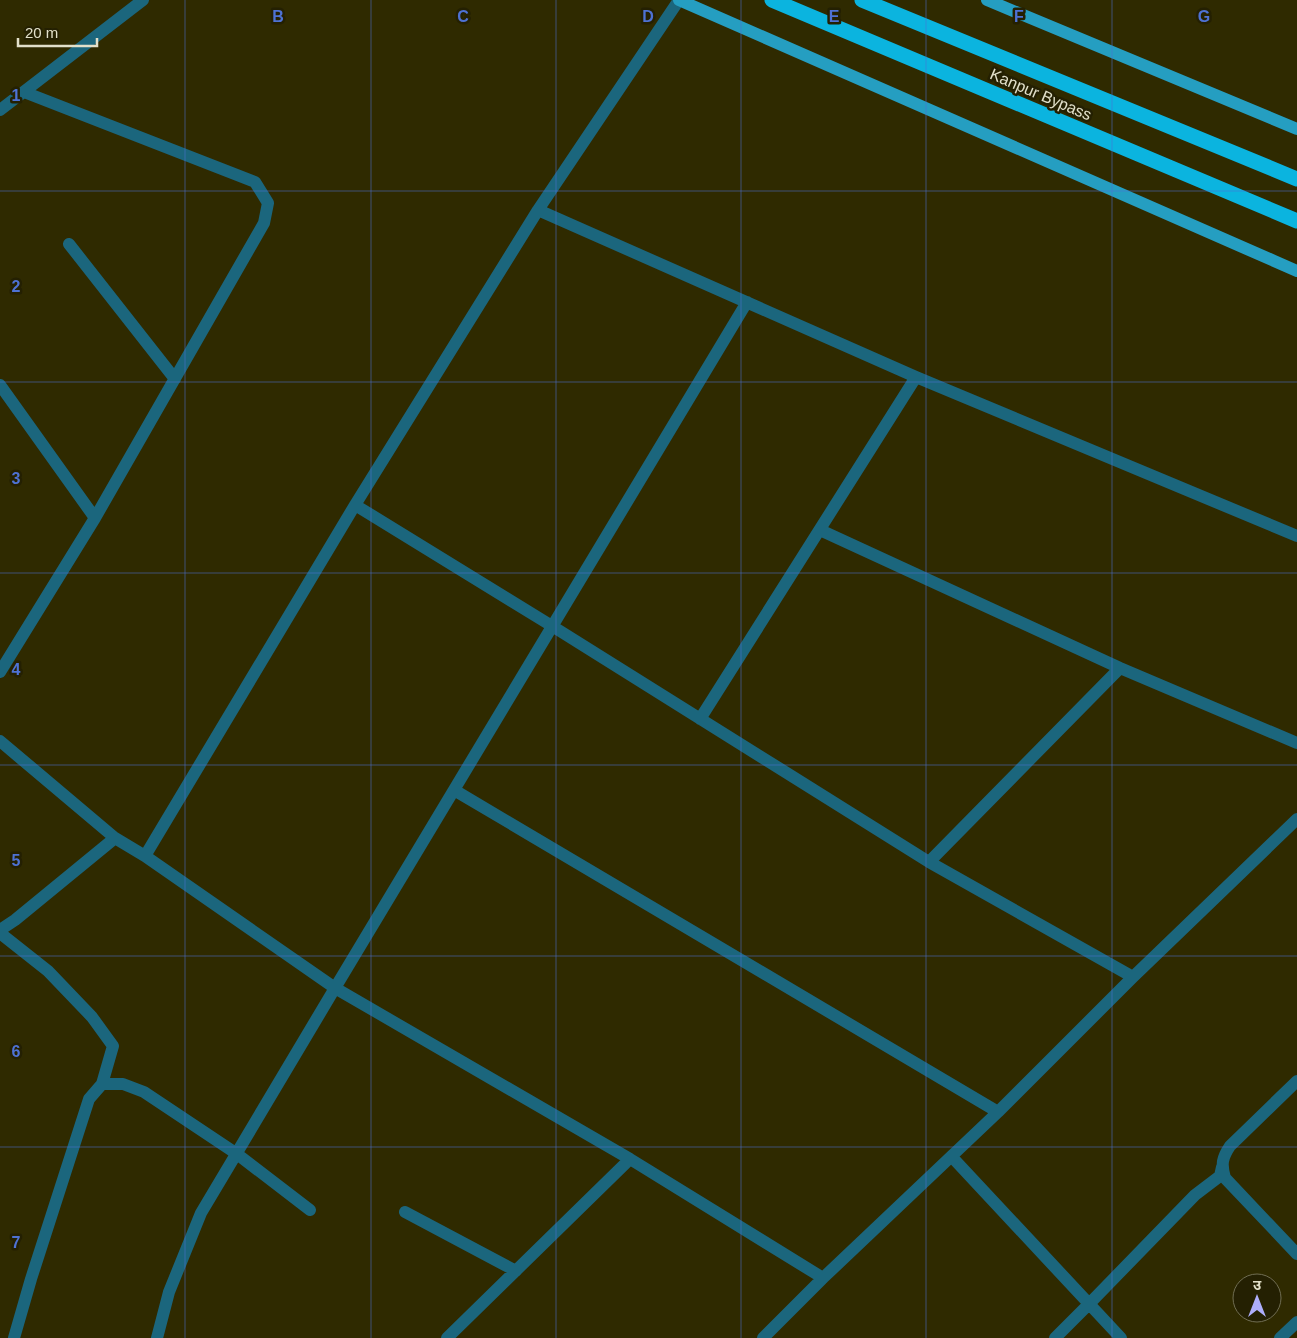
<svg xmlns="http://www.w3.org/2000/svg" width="1297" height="1338" viewBox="0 0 1297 1338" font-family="Arial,'Noto Sans Devanagari',sans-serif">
  <rect width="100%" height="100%" fill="#2f2a00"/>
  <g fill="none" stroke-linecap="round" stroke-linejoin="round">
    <path stroke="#1b667d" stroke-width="12" d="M 0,110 L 143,0
      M 538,210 L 916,377 L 1297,536
      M 69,244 L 175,379
      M 0,385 L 95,518
      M 355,505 L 552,626 L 929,862 L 1133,977
      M 820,530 L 1120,668 L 1297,743
      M 0,672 L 95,518 L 264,223 L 268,203 L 255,182 L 24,92
      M 700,719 L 916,377
      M 0,741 L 115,838 L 145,856 L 335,988 L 630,1159 L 823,1278
      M 454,790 L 998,1112
      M 145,856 L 355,505 L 538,210 L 679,0
      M 929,862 L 1120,668
      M 0,930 L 15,920 L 115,838
      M 0,933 L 48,971 L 92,1017 L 113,1046 L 102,1084
      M 1297,1081 L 1230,1146 C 1222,1158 1221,1164 1225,1178 L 1297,1254
      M 952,1157 L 1121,1338
      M 405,1212 L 516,1271
      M 14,1338 L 31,1279 L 89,1099 L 102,1084 L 123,1084 L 144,1092 L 237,1154 L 310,1210
      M 157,1338 L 169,1292 L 201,1213 L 335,988 L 747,302
      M 447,1338 L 630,1159
      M 763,1338 L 823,1278 L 998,1112 L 1133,977 L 1297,819
      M 1055,1338 L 1089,1304 L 1195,1195 L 1220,1176 L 1222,1167
      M 1280,1338 L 1297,1322"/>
    <path stroke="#259ec1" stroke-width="12" d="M 679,0 L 1297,271
      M 987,0 L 1297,129"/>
    <path stroke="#0bb4df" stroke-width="15" d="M 772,0 L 1297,221
      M 862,0 L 1297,179"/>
  </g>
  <path fill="none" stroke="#4e72d4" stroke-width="1" stroke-opacity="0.55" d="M 185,0 L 185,1338M 371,0 L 371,1338M 556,0 L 556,1338M 741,0 L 741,1338M 926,0 L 926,1338M 1112,0 L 1112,1338M 0,191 L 1297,191M 0,382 L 1297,382M 0,573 L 1297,573M 0,765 L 1297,765M 0,956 L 1297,956M 0,1147 L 1297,1147"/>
  <g text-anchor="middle" stroke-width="5" stroke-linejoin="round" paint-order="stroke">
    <g font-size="16" fill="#e2e0ca" stroke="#242002">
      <text transform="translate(1041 94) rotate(23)" y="6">Kanpur Bypass</text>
    </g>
  </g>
  <g font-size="16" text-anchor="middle" font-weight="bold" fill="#4e72d4" stroke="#242002" stroke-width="5" stroke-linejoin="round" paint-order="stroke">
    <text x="278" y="22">B</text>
    <text x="463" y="22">C</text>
    <text x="648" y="22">D</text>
    <text x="834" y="22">E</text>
    <text x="1019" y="22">F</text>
    <text x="1204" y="22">G</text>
    <text x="16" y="101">1</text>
    <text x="16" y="292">2</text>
    <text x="16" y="484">3</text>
    <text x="16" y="675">4</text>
    <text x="16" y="866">5</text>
    <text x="16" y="1057">6</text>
    <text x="16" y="1248">7</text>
  </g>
  <g transform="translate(1257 1298)"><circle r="24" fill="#242002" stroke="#706d52"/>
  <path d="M0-4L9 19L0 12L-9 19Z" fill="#aeaefb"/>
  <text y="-8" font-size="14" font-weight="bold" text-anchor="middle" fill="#e2e0ca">उ</text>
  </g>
  <path d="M18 38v8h79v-8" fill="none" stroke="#e2e0ca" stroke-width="2.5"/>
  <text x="25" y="38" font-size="15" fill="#e2e0ca" stroke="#242002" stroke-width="4" paint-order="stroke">20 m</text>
</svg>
